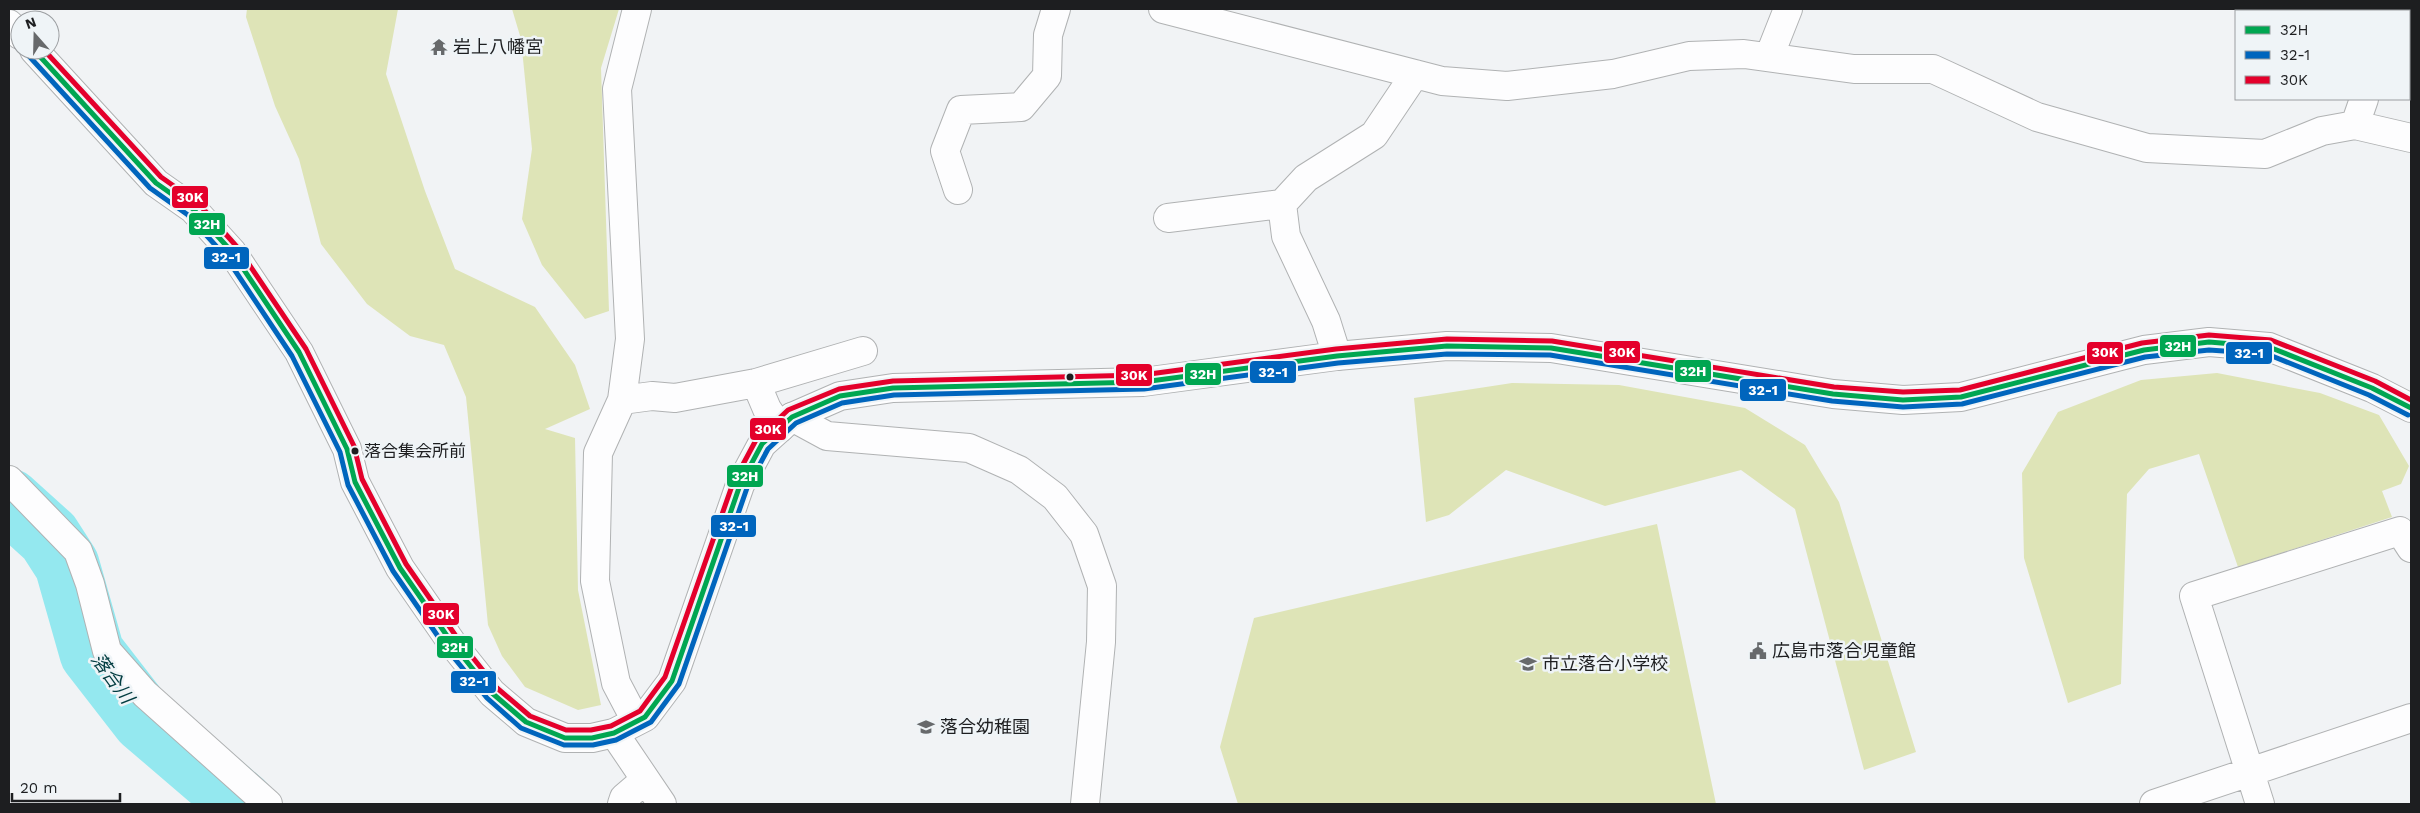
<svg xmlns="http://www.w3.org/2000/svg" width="2420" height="813" viewBox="0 0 2420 813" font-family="'Work Sans','Noto Sans JP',sans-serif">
  <rect width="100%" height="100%" fill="#f1f3f5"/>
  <path fill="#dee4b7" d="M 247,9 L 398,9 L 386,74 L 425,191 L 455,269 L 535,307 L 575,365 L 590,409 L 545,429 L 575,438 L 578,590 L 601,705 L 578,710 L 525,687 L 502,656 L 488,625 L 466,397 L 444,345 L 410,336 L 367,304 L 321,244 L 299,159 L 275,106 L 246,17 Z
    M 512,9 L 619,9 L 601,68 L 609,311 L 585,319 L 542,265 L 522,219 L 532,149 L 521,39 Z
    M 2217,373 L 2320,393 L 2379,415 L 2409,466 L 2401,484 L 2382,491 L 2392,517 L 2238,567 L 2199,454 L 2149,469 L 2127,494 L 2121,684 L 2068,703 L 2024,558 L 2022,473 L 2058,412 L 2141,380 Z
    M 1512,383 L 1619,385 L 1745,408 L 1805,445 L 1839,502 L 1916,752 L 1864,770 L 1795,509 L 1741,470 L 1605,506 L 1506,470 L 1449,515 L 1426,522 L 1414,398 Z
    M 1657,524 L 1716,804 L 1238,804 L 1220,747 L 1254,618 Z"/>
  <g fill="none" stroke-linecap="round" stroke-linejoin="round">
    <path stroke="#94e8ef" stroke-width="65" d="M 9,501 L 49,537 L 67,565 L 92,653 L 144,720 L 242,804"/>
    <g stroke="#b0b2b3" stroke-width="30">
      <path id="minor" d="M 1163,9 L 1442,81 L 1507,86 L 1613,74 L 1689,56 L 1744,54 L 1854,69 L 1933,69 L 2037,117 L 2147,148 L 2265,154 L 2322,131 L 2355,125 L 2411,138
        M 2396,11 L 2397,9
        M 1769,57 L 1788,9
        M 2355,125 L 2364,99
        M 958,190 L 945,151 L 961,110 L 1021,107 L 1047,76 L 1048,35 L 1056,9
        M 1168,218 L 1282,204
        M 1337,356 L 1326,321 L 1286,236 L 1282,204 L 1306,178 L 1374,135 L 1415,74
        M 756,383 L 767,409 L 780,428
        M 622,400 L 652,396 L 675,398 L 756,383 L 863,351
        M 792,417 L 827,436 L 969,448 L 1019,470 L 1055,497 L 1084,534 L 1102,586 L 1101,642 L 1085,804
        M 9,480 L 78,551 L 90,584 L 107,651 L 145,694 L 268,804
        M 636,721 L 616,683 L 595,581 L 598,453 L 622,400 L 630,339 L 617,89 L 637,9
        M 614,733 L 662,804
        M 622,804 L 624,798 L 645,780
        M 2154,804 L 2411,718
        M 2260,804 L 2194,596 L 2400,531 L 2411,548"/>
    </g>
    <g stroke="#b0b2b3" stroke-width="30">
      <path id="tertiary" d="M 9,24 L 20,35
        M 34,50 L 156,183 L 193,209 L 232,252 L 299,352 L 347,449 L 355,482 L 400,568 L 452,643 L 492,693 L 526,722 L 565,738 L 592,738 L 614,733 L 645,717 L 672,681 L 740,485 L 762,444 L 792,417 L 840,396 L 893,388 L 1143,382 L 1337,356 L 1447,346 L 1551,348 L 1833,394 L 1903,400 L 1961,397 L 2144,350 L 2209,342 L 2269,347 L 2372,388 L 2411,408"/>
    </g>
    <use href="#minor" stroke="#fdfdfe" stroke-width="28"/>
    <use href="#tertiary" stroke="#fdfdfe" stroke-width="28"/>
    <g stroke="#eff4f7" stroke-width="9">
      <path id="bus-1" d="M 34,50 L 156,183 L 193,209 L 232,252 L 299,352 L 347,449 L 355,482 L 400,568 L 452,643 L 492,693 L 526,722 L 565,738 L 592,738 L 614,733 L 645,717 L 672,681 L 740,485 L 762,444 L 792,417 L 840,396 L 893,388 L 1143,382 L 1337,356 L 1447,346 L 1551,348 L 1833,394 L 1903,400 L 1961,397 L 2144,350 L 2209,342 L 2269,347 L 2372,388 L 2411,408"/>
    </g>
    <g stroke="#eff4f7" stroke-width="9">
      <path id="bus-2" d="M 28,55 L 150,188 L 188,215 L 226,257 L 292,356 L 340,452 L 348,485 L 393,571 L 446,648 L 487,698 L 521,728 L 564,745 L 593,745 L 616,740 L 651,722 L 679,684 L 747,488 L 768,449 L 796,423 L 842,403 L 894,395 L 1144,389 L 1338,363 L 1447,354 L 1550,355 L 1832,401 L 1903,407 L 1962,404 L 2145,357 L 2209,350 L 2267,354 L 2369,395 L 2408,415"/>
    </g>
    <g stroke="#eff4f7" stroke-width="9">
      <path id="bus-3" d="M 44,50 L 161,177 L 198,203 L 238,248 L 306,349 L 354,446 L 362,479 L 406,564 L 458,639 L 497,688 L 530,716 L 566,730 L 591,730 L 611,726 L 640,711 L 665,677 L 733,483 L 756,440 L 788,410 L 839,389 L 893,381 L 1142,375 L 1336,349 L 1447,339 L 1552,341 L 1834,387 L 1903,392 L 1960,390 L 2142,343 L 2209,335 L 2271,340 L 2375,381 L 2411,400"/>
    </g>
    <use href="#bus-1" stroke="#00a651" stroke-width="5"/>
    <use href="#bus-2" stroke="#0065bd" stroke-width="5"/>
    <use href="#bus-3" stroke="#e4002b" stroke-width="5"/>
  </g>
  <defs>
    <g id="temple-bare" transform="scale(1.35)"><path d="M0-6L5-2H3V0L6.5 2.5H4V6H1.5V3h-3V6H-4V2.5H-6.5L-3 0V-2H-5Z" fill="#67696b" stroke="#eff4f7" stroke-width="2.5" paint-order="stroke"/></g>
    <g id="civic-bare" transform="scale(1.35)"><path d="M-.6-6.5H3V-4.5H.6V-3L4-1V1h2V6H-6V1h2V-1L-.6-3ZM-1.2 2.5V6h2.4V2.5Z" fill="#67696b" stroke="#eff4f7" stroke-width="2.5" paint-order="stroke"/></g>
    <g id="school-bare" transform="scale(1.35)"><path d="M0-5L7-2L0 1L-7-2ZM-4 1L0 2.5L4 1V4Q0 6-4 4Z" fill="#67696b" stroke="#eff4f7" stroke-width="2.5" paint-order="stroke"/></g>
  </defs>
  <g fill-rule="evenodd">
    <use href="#temple-bare" x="439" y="47"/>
    <use href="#civic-bare" x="1758" y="651"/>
    <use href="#school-bare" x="1528" y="664"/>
    <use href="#school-bare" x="926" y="727"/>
  </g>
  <g fill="#1d1e20" stroke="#eff4f7" stroke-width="2">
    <circle cx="1070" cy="377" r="4.5"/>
    <circle cx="355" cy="451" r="4.5"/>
  </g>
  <g text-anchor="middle" stroke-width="5" stroke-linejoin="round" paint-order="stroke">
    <g font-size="17" fill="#1d1e20" stroke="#eff4f7" text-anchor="start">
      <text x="364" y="457">落合集会所前</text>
    </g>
    <g font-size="18" fill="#1d1e20" stroke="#eff4f7" text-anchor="start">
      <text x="453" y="53">岩上八幡宮</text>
      <text x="1772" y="657">広島市落合児童館</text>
      <text x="1542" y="670">市立落合小学校</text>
      <text x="940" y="733">落合幼稚園</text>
    </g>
    <g font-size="19" font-style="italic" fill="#003c40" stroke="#eff4f7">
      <text transform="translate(113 678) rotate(54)" y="7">落合川</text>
    </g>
  </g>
  <g stroke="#eff4f7" stroke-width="2">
    <rect x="171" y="185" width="38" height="24" rx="5" fill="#e4002b"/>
    <rect x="188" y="212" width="38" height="24" rx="5" fill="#00a651"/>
    <rect x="203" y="246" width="47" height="24" rx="5" fill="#0065bd"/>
    <rect x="2159" y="334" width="38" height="24" rx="5" fill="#00a651"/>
    <rect x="1603" y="340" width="38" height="24" rx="5" fill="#e4002b"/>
    <rect x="2086" y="341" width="38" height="24" rx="5" fill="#e4002b"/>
    <rect x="2225" y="341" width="48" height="24" rx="5" fill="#0065bd"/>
    <rect x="1674" y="359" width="38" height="24" rx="5" fill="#00a651"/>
    <rect x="1249" y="360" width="48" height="24" rx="5" fill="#0065bd"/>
    <rect x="1184" y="362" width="38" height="24" rx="5" fill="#00a651"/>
    <rect x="1115" y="363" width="38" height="24" rx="5" fill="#e4002b"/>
    <rect x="1739" y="378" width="48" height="24" rx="5" fill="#0065bd"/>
    <rect x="749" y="417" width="38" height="24" rx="5" fill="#e4002b"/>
    <rect x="726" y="464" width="38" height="24" rx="5" fill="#00a651"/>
    <rect x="710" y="514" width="47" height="24" rx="5" fill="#0065bd"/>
    <rect x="422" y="602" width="38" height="24" rx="5" fill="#e4002b"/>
    <rect x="436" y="635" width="38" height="24" rx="5" fill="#00a651"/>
    <rect x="450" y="670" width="47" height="24" rx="5" fill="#0065bd"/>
  </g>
  <g font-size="14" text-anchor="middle" font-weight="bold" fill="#fff">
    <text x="190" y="202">30K</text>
    <text x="207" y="229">32H</text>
    <text x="226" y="262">32-1</text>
    <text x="2178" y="351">32H</text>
    <text x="1622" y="357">30K</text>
    <text x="2105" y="357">30K</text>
    <text x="2249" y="358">32-1</text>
    <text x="1693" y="376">32H</text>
    <text x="1273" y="377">32-1</text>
    <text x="1203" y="379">32H</text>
    <text x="1134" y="380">30K</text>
    <text x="1763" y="395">32-1</text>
    <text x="768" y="434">30K</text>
    <text x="745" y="481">32H</text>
    <text x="734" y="531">32-1</text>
    <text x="441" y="619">30K</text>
    <text x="455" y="652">32H</text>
    <text x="474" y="686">32-1</text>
  </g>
  <rect width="2420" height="813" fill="none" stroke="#1d1e20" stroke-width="20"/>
  <rect x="2235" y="10" width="175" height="90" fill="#eff4f7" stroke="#9b9ea1"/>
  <rect x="2245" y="26" width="25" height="8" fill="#00a651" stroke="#9b9ea1"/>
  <text x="2280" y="35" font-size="15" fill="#1d1e20">32H</text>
  <rect x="2245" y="51" width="25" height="8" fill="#0065bd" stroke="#9b9ea1"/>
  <text x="2280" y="60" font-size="15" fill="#1d1e20">32-1</text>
  <rect x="2245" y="76" width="25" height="8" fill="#e4002b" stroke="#9b9ea1"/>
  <text x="2280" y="85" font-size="15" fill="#1d1e20">30K</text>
  <g transform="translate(35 35) rotate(340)"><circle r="24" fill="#eff4f7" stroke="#9b9ea1"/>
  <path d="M0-4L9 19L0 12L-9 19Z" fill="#67696b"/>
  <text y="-8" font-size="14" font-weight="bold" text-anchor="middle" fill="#1d1e20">N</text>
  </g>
  <path d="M12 793v8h108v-8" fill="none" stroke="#1d1e20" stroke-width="2.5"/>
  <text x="20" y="793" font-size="15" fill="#1d1e20" stroke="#eff4f7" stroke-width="4" paint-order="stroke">20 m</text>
</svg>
